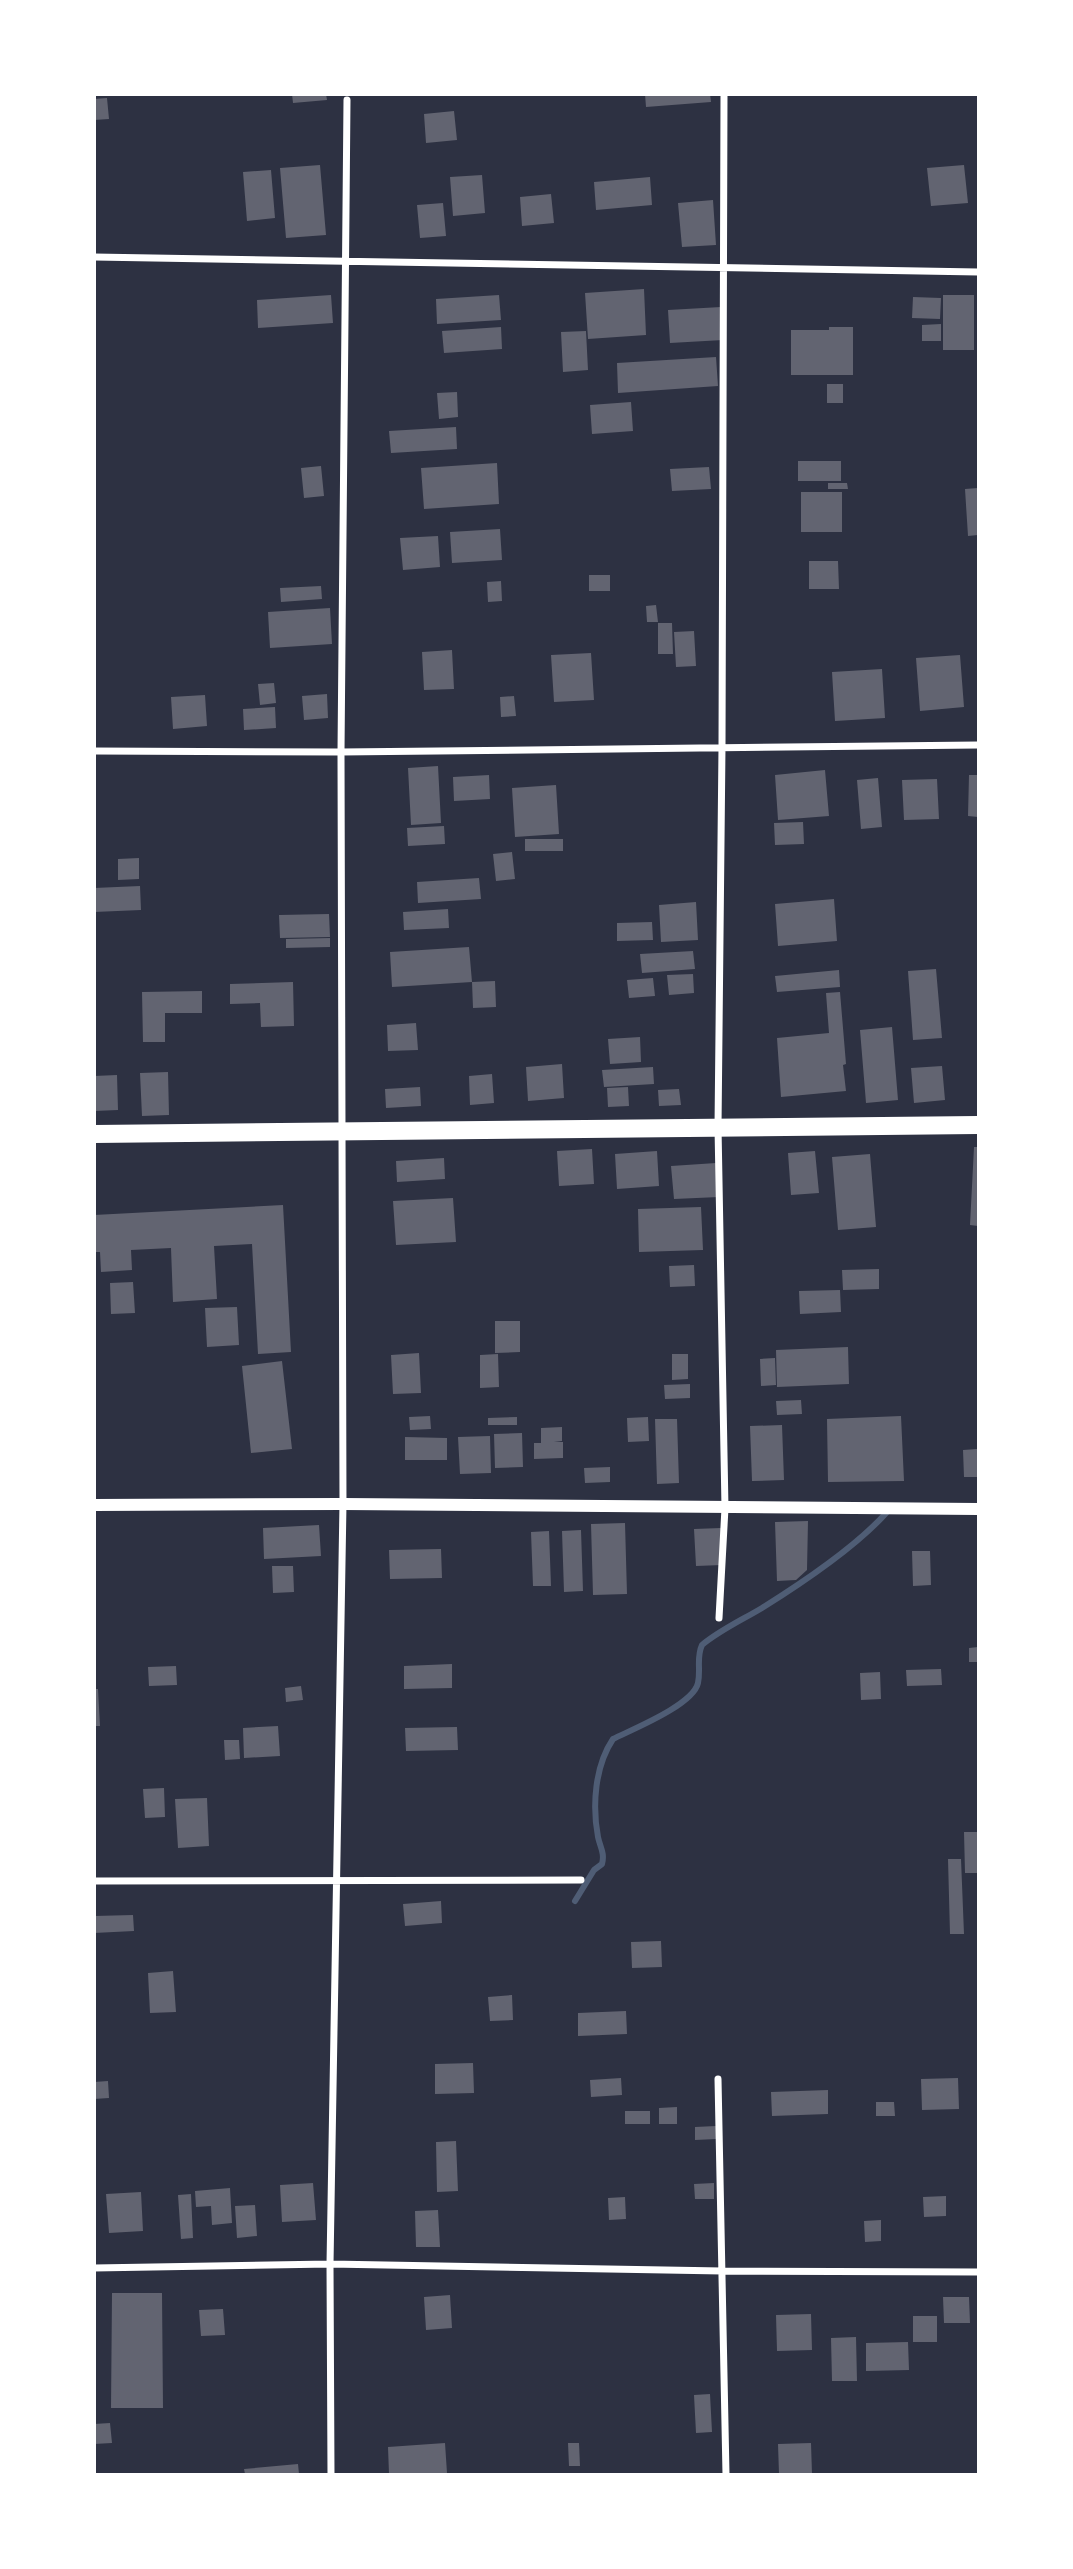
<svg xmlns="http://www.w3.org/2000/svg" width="1073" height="2569" viewBox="0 0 1073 2569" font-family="Karla,sans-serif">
  <rect width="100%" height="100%" fill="#2d3142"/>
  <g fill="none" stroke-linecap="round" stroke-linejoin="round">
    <path stroke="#4f5d75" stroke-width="6" d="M 575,1901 L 594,1870 L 602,1864 C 605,1853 600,1847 598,1837 C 592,1805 595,1766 613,1739 C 633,1729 693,1705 698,1683 C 701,1669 696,1658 702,1645 C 720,1630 742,1620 762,1608 C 802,1583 857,1546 887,1512"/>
  </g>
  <path fill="#626471" d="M 292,94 L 326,94 L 327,100 L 293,103 Z
    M 645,94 L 710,94 L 711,102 L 646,107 Z
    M 107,98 L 109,119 L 94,120 L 94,99 Z
    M 454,111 L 457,140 L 426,143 L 424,114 Z
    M 320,165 L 326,235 L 286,238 L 280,168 Z
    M 964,165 L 968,203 L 931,206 L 927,168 Z
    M 271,170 L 275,218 L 247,221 L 243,172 Z
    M 482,175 L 485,213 L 453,216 L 450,177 Z
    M 650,177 L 652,205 L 596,210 L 594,182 Z
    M 551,194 L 554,223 L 522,226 L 520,197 Z
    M 713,200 L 716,245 L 682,247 L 678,203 Z
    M 443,203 L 446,236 L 420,238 L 417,205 Z
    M 644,289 L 646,335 L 588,339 L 585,293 Z
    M 331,295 L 333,323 L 258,328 L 257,300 Z
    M 499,295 L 501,320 L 437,324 L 436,299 Z
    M 943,295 L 974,295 L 974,350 L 943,350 Z
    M 913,297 L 941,298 L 940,319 L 912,318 Z
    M 721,307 L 723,340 L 670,343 L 668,310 Z
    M 941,324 L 941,341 L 922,341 L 922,325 Z
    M 501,327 L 502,349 L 444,353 L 442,331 Z
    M 829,327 L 853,327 L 853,375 L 791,375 L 791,330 L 829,330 Z
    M 586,331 L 588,370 L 563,372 L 561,332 Z
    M 716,357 L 718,386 L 618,393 L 617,363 Z
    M 827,384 L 843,384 L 843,403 L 827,403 Z
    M 457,392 L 458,417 L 439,419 L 437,393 Z
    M 631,402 L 633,431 L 592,434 L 590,405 Z
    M 456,427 L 457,449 L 391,453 L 389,431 Z
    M 798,461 L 841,461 L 841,481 L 798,481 Z
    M 497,463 L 499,504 L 424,509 L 421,468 Z
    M 321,466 L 324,496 L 304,498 L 301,468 Z
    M 709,467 L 711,489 L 672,491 L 670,469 Z
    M 828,483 L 847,483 L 848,489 L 828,489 Z
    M 978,488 L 978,535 L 968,536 L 965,489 Z
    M 801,492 L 842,492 L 842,532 L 801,532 Z
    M 500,529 L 502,560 L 452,563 L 450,532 Z
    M 438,536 L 440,567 L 403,570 L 400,538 Z
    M 809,561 L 838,561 L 839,589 L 809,589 Z
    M 589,575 L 610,575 L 610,591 L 589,591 Z
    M 501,581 L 502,601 L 488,602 L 487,582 Z
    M 321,586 L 322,599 L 281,602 L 280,588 Z
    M 656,605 L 658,622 L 647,622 L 646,606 Z
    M 330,608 L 332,644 L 270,648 L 268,612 Z
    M 658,623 L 672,623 L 673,654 L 658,654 Z
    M 694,631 L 696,666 L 676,667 L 674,632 Z
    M 452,650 L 454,689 L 424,690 L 422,652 Z
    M 591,653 L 594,700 L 554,702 L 551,655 Z
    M 960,655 L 964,707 L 920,711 L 916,658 Z
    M 882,669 L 885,718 L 835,721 L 832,672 Z
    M 274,683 L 276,703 L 260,705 L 258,684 Z
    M 327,694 L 328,718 L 304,720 L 302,696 Z
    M 205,695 L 207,726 L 173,729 L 171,697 Z
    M 514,696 L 516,716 L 501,717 L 500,697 Z
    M 275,707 L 276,728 L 244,730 L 243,709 Z
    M 438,766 L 441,823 L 411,825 L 408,768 Z
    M 825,770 L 829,816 L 778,820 L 775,775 Z
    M 489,775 L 490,799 L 454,801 L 453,777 Z
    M 969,775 L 978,775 L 978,817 L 968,816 Z
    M 878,778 L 882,827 L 861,829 L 857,780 Z
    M 937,779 L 939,819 L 904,820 L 902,780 Z
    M 556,785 L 559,834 L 515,837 L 512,788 Z
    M 803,822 L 804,844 L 775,845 L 774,823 Z
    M 444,826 L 445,844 L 408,846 L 407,828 Z
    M 525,839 L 563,839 L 563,851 L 525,851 Z
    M 512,852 L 515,879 L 496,881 L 493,854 Z
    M 139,858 L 139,879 L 118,880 L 118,859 Z
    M 479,878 L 481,899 L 418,903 L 417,882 Z
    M 140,886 L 141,910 L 94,912 L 94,888 Z
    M 834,899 L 837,941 L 778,946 L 775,904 Z
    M 696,902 L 698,940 L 661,942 L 659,905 Z
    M 448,909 L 449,928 L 404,930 L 403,912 Z
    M 329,914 L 330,937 L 280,938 L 279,915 Z
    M 652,922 L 653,940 L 617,941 L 617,923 Z
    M 330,938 L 330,947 L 286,948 L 286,939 Z
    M 469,947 L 472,982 L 392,987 L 390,952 Z
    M 693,951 L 695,969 L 642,973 L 640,954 Z
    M 936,969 L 942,1038 L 913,1040 L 908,971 Z
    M 839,970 L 840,987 L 777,992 L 775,976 Z
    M 693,974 L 694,993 L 669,995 L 667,975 Z
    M 653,978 L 655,996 L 629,998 L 627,980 Z
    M 495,981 L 496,1007 L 473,1008 L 472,982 Z
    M 293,982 L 294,1026 L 261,1027 L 260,1003 L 230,1004 L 230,984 Z
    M 202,991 L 202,1013 L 165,1013 L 165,1042 L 143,1042 L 142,992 Z
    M 840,992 L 846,1064 L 843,1065 L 846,1091 L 781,1097 L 777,1038 L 829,1033 L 826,993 Z
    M 416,1023 L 418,1050 L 388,1051 L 387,1025 Z
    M 892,1027 L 898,1100 L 866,1103 L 860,1030 Z
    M 640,1037 L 641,1062 L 610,1064 L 608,1039 Z
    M 562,1064 L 564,1098 L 528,1101 L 526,1067 Z
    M 942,1066 L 945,1100 L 914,1103 L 911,1068 Z
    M 653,1067 L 654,1084 L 604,1087 L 602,1070 Z
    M 168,1072 L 169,1115 L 142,1116 L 140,1073 Z
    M 492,1074 L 494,1103 L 470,1105 L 469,1076 Z
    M 117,1075 L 118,1110 L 94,1111 L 94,1076 Z
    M 420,1087 L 421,1106 L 386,1108 L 385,1089 Z
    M 628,1087 L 629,1106 L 608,1107 L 607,1088 Z
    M 679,1089 L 681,1105 L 659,1106 L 658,1090 Z
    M 974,1147 L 978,1147 L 978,1226 L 970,1225 Z
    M 592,1149 L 594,1184 L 559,1186 L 557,1151 Z
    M 657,1151 L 659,1186 L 617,1189 L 615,1154 Z
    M 815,1151 L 819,1193 L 791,1195 L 788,1153 Z
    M 870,1154 L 876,1227 L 838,1230 L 832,1157 Z
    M 444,1158 L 445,1179 L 397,1182 L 396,1161 Z
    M 716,1163 L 719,1197 L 674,1199 L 671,1166 Z
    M 453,1198 L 456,1242 L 396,1245 L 393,1201 Z
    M 283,1205 L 291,1352 L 258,1354 L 252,1244 L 214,1246 L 217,1299 L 173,1302 L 171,1248 L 131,1250 L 132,1270 L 101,1272 L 100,1252 L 94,1252 L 94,1215 Z
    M 701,1207 L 703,1250 L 639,1252 L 638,1209 Z
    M 694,1265 L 695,1286 L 670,1287 L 669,1266 Z
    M 879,1269 L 879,1289 L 843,1290 L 842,1270 Z
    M 133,1282 L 135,1313 L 111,1314 L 110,1283 Z
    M 840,1290 L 841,1312 L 800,1314 L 799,1291 Z
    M 237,1307 L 239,1345 L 207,1347 L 205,1308 Z
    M 495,1321 L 520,1321 L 520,1352 L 495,1353 Z
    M 848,1347 L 849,1384 L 777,1387 L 776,1350 Z
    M 419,1353 L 421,1393 L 393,1394 L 391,1355 Z
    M 498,1354 L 499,1387 L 480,1388 L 480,1355 Z
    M 672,1354 L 688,1354 L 688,1379 L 672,1380 Z
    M 775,1358 L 776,1385 L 761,1386 L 760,1359 Z
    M 282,1361 L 292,1449 L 251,1453 L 242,1366 Z
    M 690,1384 L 690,1398 L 665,1399 L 664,1385 Z
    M 801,1400 L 802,1414 L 777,1415 L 776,1401 Z
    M 430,1416 L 431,1429 L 410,1430 L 409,1417 Z
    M 901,1416 L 904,1481 L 828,1482 L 827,1419 Z
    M 517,1417 L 517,1425 L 488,1425 L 488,1418 Z
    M 648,1417 L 649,1441 L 628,1442 L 627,1418 Z
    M 655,1419 L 677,1419 L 679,1483 L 657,1484 Z
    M 782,1425 L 784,1480 L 752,1481 L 750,1426 Z
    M 562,1427 L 562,1441 L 554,1442 L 563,1442 L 563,1458 L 534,1459 L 534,1443 L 541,1443 L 541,1428 Z
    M 522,1433 L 523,1467 L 495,1468 L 494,1434 Z
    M 490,1436 L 491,1473 L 460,1474 L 458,1437 Z
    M 405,1437 L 447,1438 L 447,1460 L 405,1460 Z
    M 977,1449 L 978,1477 L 964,1477 L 963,1450 Z
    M 610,1467 L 610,1482 L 585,1483 L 584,1468 Z
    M 808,1521 L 807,1570 L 796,1580 L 777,1581 L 775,1522 Z
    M 625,1523 L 627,1594 L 593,1595 L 591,1524 Z
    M 319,1525 L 321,1556 L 264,1559 L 263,1528 Z
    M 721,1528 L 722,1565 L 696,1566 L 694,1529 Z
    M 581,1530 L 583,1591 L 564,1592 L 562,1531 Z
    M 549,1531 L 551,1586 L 533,1586 L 531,1532 Z
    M 441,1549 L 442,1578 L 390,1579 L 389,1550 Z
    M 912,1551 L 930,1551 L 931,1585 L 913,1586 Z
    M 272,1566 L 293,1566 L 294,1592 L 273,1593 Z
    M 978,1647 L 978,1662 L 969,1662 L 969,1648 Z
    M 452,1664 L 452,1688 L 404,1689 L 404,1666 Z
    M 176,1666 L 177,1685 L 149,1686 L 148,1667 Z
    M 941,1669 L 942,1685 L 907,1686 L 906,1670 Z
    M 880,1672 L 881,1699 L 861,1700 L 860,1673 Z
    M 301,1686 L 303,1700 L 286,1702 L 285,1688 Z
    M 94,1689 L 98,1689 L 100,1726 L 94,1726 Z
    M 278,1726 L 280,1756 L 244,1758 L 243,1728 Z
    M 457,1727 L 458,1750 L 406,1751 L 405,1728 Z
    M 224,1740 L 239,1740 L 240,1759 L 225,1760 Z
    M 164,1788 L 165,1817 L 145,1818 L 143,1789 Z
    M 207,1798 L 209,1846 L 178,1848 L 175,1799 Z
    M 964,1832 L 978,1832 L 978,1873 L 965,1873 Z
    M 948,1859 L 961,1859 L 964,1934 L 950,1934 Z
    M 441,1901 L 442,1923 L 405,1926 L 403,1904 Z
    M 133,1915 L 134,1931 L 94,1933 L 94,1916 Z
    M 661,1941 L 662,1967 L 632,1968 L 631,1942 Z
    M 173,1971 L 176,2012 L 150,2013 L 148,1973 Z
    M 512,1995 L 513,2020 L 490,2021 L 488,1997 Z
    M 626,2011 L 627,2034 L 578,2036 L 578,2013 Z
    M 473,2063 L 474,2093 L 435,2094 L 435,2064 Z
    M 621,2078 L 622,2095 L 591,2097 L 590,2080 Z
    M 958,2078 L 959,2109 L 922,2110 L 921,2079 Z
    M 108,2081 L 109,2098 L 94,2099 L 94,2082 Z
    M 828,2090 L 828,2114 L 772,2116 L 771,2092 Z
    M 876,2102 L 894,2102 L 895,2116 L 876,2116 Z
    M 677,2107 L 677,2124 L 659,2124 L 659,2108 Z
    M 625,2111 L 650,2111 L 650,2124 L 625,2124 Z
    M 716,2126 L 716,2139 L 695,2140 L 695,2127 Z
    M 456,2141 L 458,2191 L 437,2192 L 436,2142 Z
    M 313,2183 L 316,2220 L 282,2222 L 280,2185 Z
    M 714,2183 L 714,2199 L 695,2199 L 694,2184 Z
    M 230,2188 L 232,2223 L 212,2225 L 211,2206 L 196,2207 L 195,2191 Z
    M 141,2192 L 143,2231 L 109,2233 L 106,2194 Z
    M 191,2194 L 193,2238 L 181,2239 L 178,2195 Z
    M 946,2196 L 946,2216 L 924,2217 L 923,2197 Z
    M 625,2197 L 626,2219 L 609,2220 L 608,2198 Z
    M 255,2205 L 257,2236 L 237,2238 L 235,2206 Z
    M 438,2210 L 440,2247 L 416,2247 L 415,2211 Z
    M 881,2220 L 881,2241 L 865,2242 L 864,2221 Z
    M 112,2293 L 162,2293 L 163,2408 L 111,2408 Z
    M 450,2295 L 452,2328 L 426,2330 L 424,2297 Z
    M 943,2297 L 969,2297 L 970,2323 L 944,2323 Z
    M 223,2309 L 225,2335 L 201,2336 L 199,2310 Z
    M 811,2314 L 812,2350 L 777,2351 L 776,2315 Z
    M 913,2316 L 937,2316 L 937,2342 L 913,2342 Z
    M 856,2337 L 857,2381 L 832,2381 L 831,2338 Z
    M 908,2342 L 909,2370 L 866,2371 L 866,2343 Z
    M 710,2394 L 712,2432 L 696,2433 L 694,2395 Z
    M 110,2423 L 112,2443 L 94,2444 L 94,2424 Z
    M 445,2443 L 447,2473 L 389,2474 L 388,2447 Z
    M 568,2443 L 579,2443 L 580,2466 L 569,2466 Z
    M 811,2443 L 812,2474 L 779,2474 L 778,2444 Z
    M 298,2464 L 299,2474 L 245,2474 L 244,2469 Z"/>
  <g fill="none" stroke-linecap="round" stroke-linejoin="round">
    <path stroke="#fff" stroke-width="7" d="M 94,257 L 978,272
      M 94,751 L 341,752 L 978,745
      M 719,1618 L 725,1508 L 718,1127 L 722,747 L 724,94
      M 94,1881 L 581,1880
      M 718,2079 L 726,2474
      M 94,2268 L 330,2264 L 722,2271 L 978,2272
      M 331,2474 L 330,2264 L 343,1504 L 341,752 L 347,100"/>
    <path stroke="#fff" stroke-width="12" d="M 94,1505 L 343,1504 L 978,1509"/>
    <path stroke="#fff" stroke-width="18" d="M 94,1134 L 978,1125"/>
  </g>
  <rect width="1073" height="2569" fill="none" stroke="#ffffff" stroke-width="192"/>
</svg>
